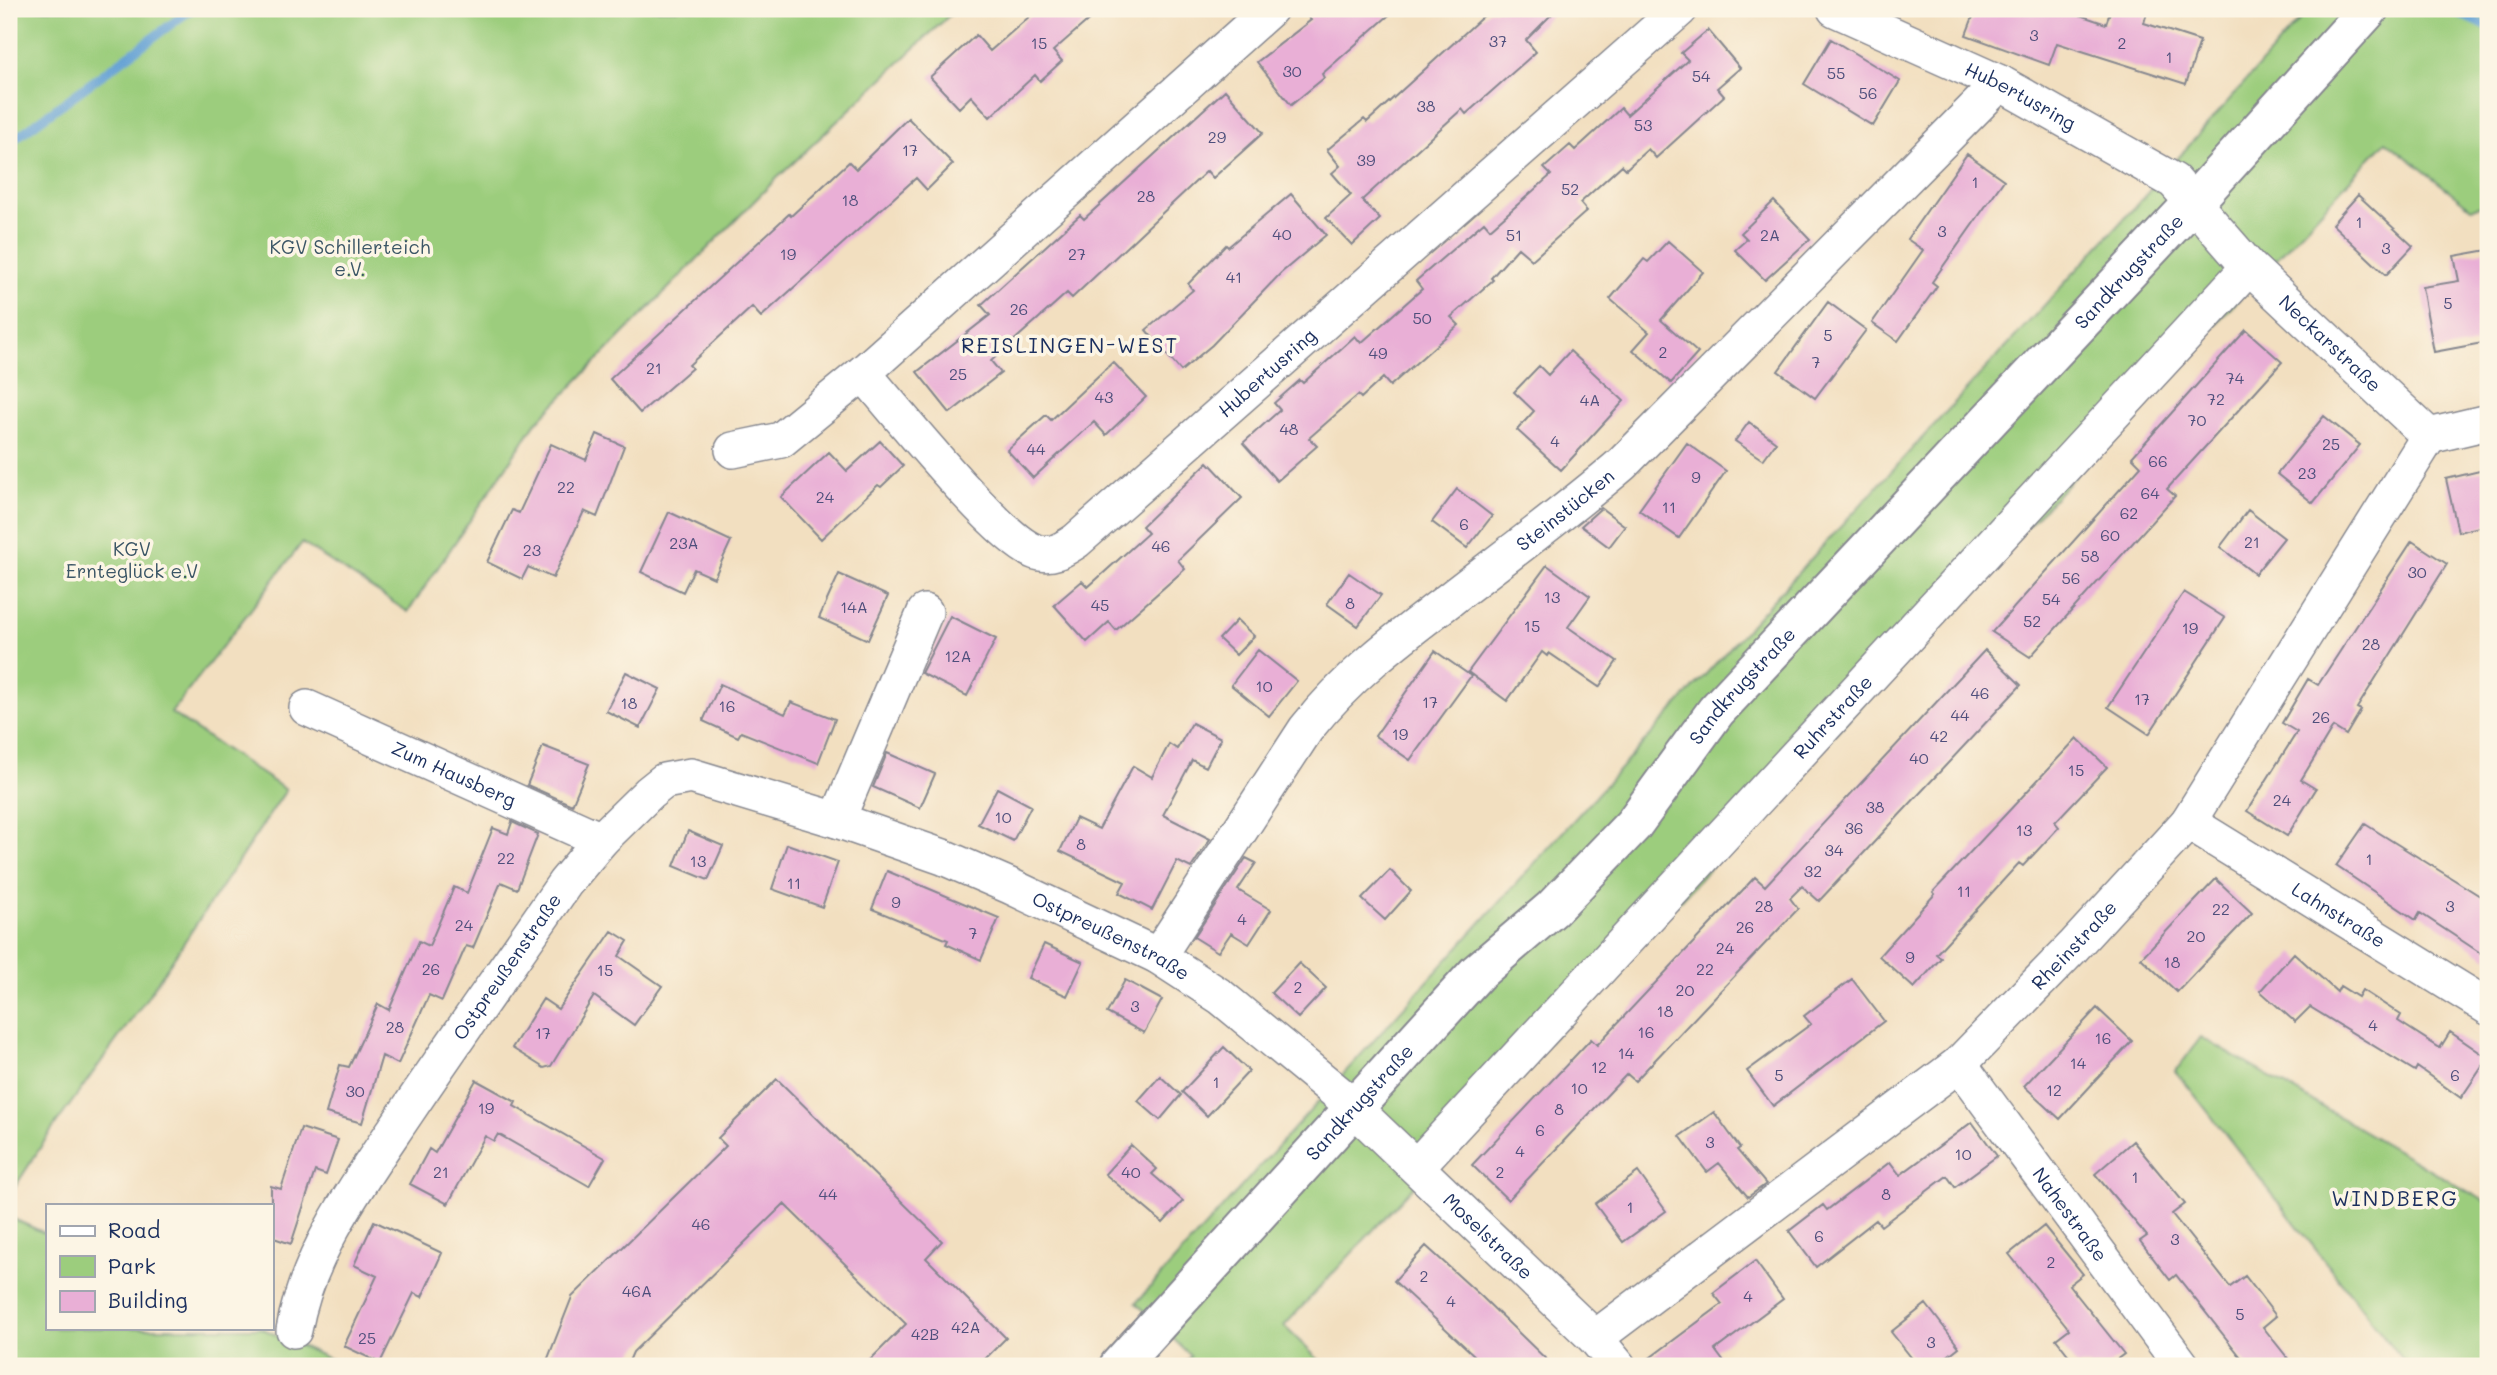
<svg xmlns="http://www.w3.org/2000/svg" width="2497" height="1375" viewBox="0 0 2497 1375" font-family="Mali,sans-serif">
  <rect width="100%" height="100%" fill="#fcf5e5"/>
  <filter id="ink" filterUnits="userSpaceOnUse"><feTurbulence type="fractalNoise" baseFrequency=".0143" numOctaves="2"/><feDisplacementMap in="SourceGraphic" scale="14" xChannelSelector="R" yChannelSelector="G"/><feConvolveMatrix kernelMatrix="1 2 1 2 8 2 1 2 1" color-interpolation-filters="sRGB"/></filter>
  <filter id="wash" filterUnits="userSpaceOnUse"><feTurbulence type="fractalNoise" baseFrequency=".00686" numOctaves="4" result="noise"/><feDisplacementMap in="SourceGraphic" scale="28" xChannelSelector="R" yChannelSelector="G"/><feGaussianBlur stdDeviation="1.57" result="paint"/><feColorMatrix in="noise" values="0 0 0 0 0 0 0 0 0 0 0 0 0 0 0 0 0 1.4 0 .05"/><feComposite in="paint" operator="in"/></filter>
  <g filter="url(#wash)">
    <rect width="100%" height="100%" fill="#f2dfc0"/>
    <path fill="#9ccd7d" stroke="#5c7e6e" stroke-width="2" d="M 9,9 L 956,9 L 772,183 L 535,424 L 408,612 L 302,543 L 171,713 L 286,790 L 140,1008 L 51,1131 L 9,1196 Z
      M 2309,9 L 2488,9 L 2488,204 L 2471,208 L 2386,141 L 1284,1326 L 1325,1366 L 1182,1366 L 1191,1356 L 1136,1303 L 1774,599 L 2143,198 Z
      M 2201,1037 L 2488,1203 L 2488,1366 L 2407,1366 L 2176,1071 Z
      M 9,1217 L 47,1234 L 47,1328 L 261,1328 L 345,1366 L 9,1366 Z"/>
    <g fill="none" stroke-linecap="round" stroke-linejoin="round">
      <path stroke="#62a0d4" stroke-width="9" d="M 2453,11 L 2488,27
        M 9,143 L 192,9"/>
    </g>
    <g id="blocks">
      <path fill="#e9afd6" d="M 1038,9 L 1101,9 L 1053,51 L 1062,61 L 1040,81 L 1035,75 L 990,117 L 971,96 L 959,108 L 930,77 L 976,35 L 990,51 Z
        M 1301,9 L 1396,9 L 1322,74 L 1324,78 L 1291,105 L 1257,62 L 1311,20 Z
        M 1491,9 L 1557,9 L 1526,40 L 1536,52 L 1466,114 L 1462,109 L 1362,200 L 1380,219 L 1352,245 L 1326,218 L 1351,195 L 1332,173 L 1340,166 L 1327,150 L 1364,119 L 1367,122 Z
        M 1976,9 L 2062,9 L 2106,24 L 2111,9 L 2148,9 L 2144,23 L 2200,41 L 2186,84 L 2057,43 L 2049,65 L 1966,35 Z
        M 1708,30 L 1740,68 L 1717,88 L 1724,96 L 1656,158 L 1648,149 L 1626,169 L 1622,165 L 1580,203 L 1587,211 L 1532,260 L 1518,248 L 1491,278 L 1493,280 L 1451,317 L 1459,325 L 1390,386 L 1383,378 L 1361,398 L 1358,395 L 1309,438 L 1317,446 L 1277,481 L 1243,443 L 1280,410 L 1274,403 L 1300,380 L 1303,383 L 1355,336 L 1361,343 L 1422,289 L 1416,281 L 1484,222 L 1490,229 L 1551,175 L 1544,168 L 1570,145 L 1575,150 L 1621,108 L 1627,115 L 1688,60 L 1681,53 Z
        M 1831,39 L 1900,81 L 1873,126 L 1804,84 Z
        M 1225,90 L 1263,133 L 1213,178 L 1207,171 L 1072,298 L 1067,293 L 991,361 L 1001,373 L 950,413 L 917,372 L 990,315 L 981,305 L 1080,215 L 1084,219 Z
        M 908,118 L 953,164 L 927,190 L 916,178 L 761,317 L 752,307 L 689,365 L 692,368 L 640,413 L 610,379 L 789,214 L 791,216 L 849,162 L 856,169 Z
        M 1967,154 L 2004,180 L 1932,282 L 1937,286 L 1898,341 L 1872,323 L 1923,250 L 1907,239 Z
        M 1291,194 L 1326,235 L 1281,273 L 1212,345 L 1181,371 L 1146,330 L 1193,290 L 1188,284 L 1226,245 L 1228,247 Z
        M 2358,195 L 2413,246 L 2386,275 L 2332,224 Z
        M 1774,201 L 1810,239 L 1765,280 L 1735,250 L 1747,239 L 1741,233 Z
        M 1668,241 L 1703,272 L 1661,320 L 1698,353 L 1671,383 L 1633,350 L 1649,332 L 1610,299 L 1644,259 L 1648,262 Z
        M 2488,250 L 2488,342 L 2434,352 L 2422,287 L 2459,281 L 2454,256 Z
        M 1828,302 L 1866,330 L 1815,398 L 1778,371 Z
        M 2246,330 L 2282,362 L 2167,489 L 2175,496 L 2030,657 L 1992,632 L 2141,466 L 2132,457 Z
        M 1570,351 L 1624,401 L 1561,470 L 1517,430 L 1534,411 L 1514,392 L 1539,366 L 1548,375 Z
        M 1113,362 L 1146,397 L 1106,435 L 1094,422 L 1033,478 L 1007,450 L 1046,415 L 1051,420 Z
        M 2324,416 L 2360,445 L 2313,503 L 2277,474 Z
        M 1749,422 L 1776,442 L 1763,460 L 1735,441 Z
        M 597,434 L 624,446 L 597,517 L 584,511 L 553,578 L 528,567 L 522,579 L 487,562 L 512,510 L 519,513 L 551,444 L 586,460 Z
        M 880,441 L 903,466 L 881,487 L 878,485 L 821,539 L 781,497 L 829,452 L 847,471 Z
        M 1687,443 L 1726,471 L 1679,538 L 1639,510 Z
        M 1208,462 L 1242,498 L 1178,560 L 1185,569 L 1116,630 L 1109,622 L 1087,642 L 1054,605 L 1082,581 L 1088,587 L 1148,533 L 1142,526 Z
        M 2488,469 L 2488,525 L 2458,532 L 2446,479 Z
        M 1457,489 L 1492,516 L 1467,548 L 1432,522 Z
        M 1601,508 L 1625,526 L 1609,547 L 1581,526 Z
        M 2248,510 L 2284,538 L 2255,574 L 2220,547 Z
        M 669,512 L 731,541 L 714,578 L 694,569 L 683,592 L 641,572 Z
        M 2412,541 L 2447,564 L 2357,708 L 2361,710 L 2346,735 L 2333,727 L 2301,780 L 2316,789 L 2287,836 L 2247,811 L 2297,732 L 2282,723 L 2308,679 L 2318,685 Z
        M 1547,565 L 1590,596 L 1568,627 L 1617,661 L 1599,687 L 1549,653 L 1547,656 L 1542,652 L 1507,701 L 1468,672 Z
        M 1349,573 L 1381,595 L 1358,626 L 1327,604 Z
        M 839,574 L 888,596 L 868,640 L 819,618 Z
        M 2184,592 L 2225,618 L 2149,734 L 2108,707 Z
        M 950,616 L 996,639 L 967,696 L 921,673 Z
        M 1237,620 L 1254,636 L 1236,655 L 1219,639 Z
        M 1258,650 L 1297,681 L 1269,716 L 1231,685 Z
        M 1985,650 L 2021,685 L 1819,901 L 1802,886 L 1790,898 L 1798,909 L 1635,1081 L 1627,1074 L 1508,1200 L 1472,1165 L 1591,1039 L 1597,1045 L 1755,877 L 1765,886 Z
        M 1435,651 L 1471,676 L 1410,760 L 1375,736 Z
        M 626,672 L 660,689 L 640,728 L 606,711 Z
        M 720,684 L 785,714 L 791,702 L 835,719 L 818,763 L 741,732 L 738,737 L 703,721 Z
        M 1192,723 L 1221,738 L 1206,767 L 1192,760 L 1163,815 L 1210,839 L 1191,868 L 1177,861 L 1152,910 L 1119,893 L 1125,882 L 1060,851 L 1076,818 L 1099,829 L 1133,766 L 1152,777 L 1169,744 L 1177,749 Z
        M 2077,738 L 2107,767 L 2055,822 L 2059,827 L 2023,866 L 2019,863 L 1936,954 L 1941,958 L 1914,988 L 1879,956 L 1935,894 L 1933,892 Z
        M 543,746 L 589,764 L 572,805 L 527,785 Z
        M 887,753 L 935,774 L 920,808 L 873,787 Z
        M 997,788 L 1031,806 L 1013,841 L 978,824 Z
        M 512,822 L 538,834 L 517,889 L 501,882 L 473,948 L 466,946 L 442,1001 L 429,995 L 398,1064 L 382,1056 L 362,1123 L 326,1113 L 340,1065 L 349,1067 L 378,1004 L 389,1010 L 419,941 L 429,946 L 454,887 L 467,893 L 493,828 L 508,834 Z
        M 2365,824 L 2488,901 L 2488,958 L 2420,913 L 2416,920 L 2336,866 Z
        M 688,831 L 723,846 L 708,880 L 674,866 Z
        M 787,844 L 838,862 L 822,907 L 772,889 Z
        M 1246,858 L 1256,863 L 1238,890 L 1271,910 L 1249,944 L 1231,933 L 1218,952 L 1194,937 Z
        M 1390,870 L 1411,891 L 1385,920 L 1362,899 Z
        M 887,871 L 999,918 L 981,960 L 946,944 L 948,940 L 872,909 Z
        M 2216,879 L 2252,913 L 2177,992 L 2141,958 Z
        M 612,931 L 628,941 L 619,956 L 662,986 L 634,1025 L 594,996 L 551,1066 L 544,1068 L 512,1048 L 543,999 L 558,1009 Z
        M 1044,944 L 1083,962 L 1067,996 L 1028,978 Z
        M 2294,953 L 2337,992 L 2340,986 L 2358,997 L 2362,990 L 2401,1015 L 2398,1021 L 2440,1048 L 2450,1032 L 2488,1058 L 2461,1098 L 2417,1067 L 2415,1071 L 2310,1007 L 2295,1022 L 2260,991 Z
        M 1299,963 L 1326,988 L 1298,1018 L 1271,993 Z
        M 1852,979 L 1884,1021 L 1773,1106 L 1747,1071 L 1811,1024 L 1804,1016 Z
        M 1125,980 L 1162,1000 L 1144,1033 L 1107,1013 Z
        M 2097,1008 L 2132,1041 L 2060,1119 L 2024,1086 Z
        M 1224,1047 L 1249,1071 L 1207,1116 L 1182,1092 Z
        M 1160,1076 L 1181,1095 L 1160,1120 L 1138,1101 Z
        M 777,1079 L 942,1241 L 926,1258 L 1006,1338 L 978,1366 L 864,1366 L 906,1324 L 784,1204 L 633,1352 L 627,1366 L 545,1366 L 572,1297 L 726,1146 L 718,1138 Z
        M 476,1080 L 516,1102 L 514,1106 L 605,1158 L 589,1186 L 498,1134 L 494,1141 L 485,1136 L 448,1204 L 410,1184 L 429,1149 L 435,1153 Z
        M 1714,1112 L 1740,1148 L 1737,1150 L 1766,1184 L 1748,1197 L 1719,1163 L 1707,1172 L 1680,1136 Z
        M 1972,1122 L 1997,1156 L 1955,1187 L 1947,1176 L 1881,1226 L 1876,1220 L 1816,1267 L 1789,1231 L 1823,1205 L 1827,1210 L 1890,1162 L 1900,1175 Z
        M 301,1128 L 338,1140 L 326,1175 L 315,1171 L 291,1244 L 271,1237 L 271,1186 L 281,1189 Z
        M 2133,1141 L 2185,1204 L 2172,1214 L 2230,1287 L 2245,1276 L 2276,1316 L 2263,1327 L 2294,1366 L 2248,1366 L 2176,1275 L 2170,1280 L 2140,1241 L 2147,1236 L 2095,1174 Z
        M 1131,1145 L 1157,1169 L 1152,1174 L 1183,1201 L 1163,1223 L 1105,1174 Z
        M 1638,1172 L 1666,1211 L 1623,1242 L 1595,1204 Z
        M 374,1221 L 442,1253 L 422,1297 L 414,1293 L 380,1363 L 344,1346 L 377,1276 L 354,1265 Z
        M 2044,1226 L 2083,1274 L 2069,1285 L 2124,1354 L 2108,1366 L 2077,1366 L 2056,1339 L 2069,1329 L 2009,1254 Z
        M 1426,1246 L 1481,1296 L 1553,1366 L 1464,1366 L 1474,1355 L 1394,1281 Z
        M 1755,1261 L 1783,1299 L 1715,1350 L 1727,1366 L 1639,1366 L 1722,1304 L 1713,1293 Z
        M 1926,1304 L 1959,1347 L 1935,1366 L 1918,1366 L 1891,1332 Z"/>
    </g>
  </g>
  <g filter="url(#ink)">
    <use href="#blocks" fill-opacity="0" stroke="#86878f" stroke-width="2"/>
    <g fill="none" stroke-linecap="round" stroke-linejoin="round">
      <g stroke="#86878f" stroke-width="38">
        <g id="street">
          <path id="s1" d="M 1270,9 L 863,373 C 894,408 999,540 1036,552 C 1052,557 1062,550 1076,541 L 1680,9"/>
          <path id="s2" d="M 1835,9 L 2000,83 L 2174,181 L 2249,267 L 2429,436 L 2488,422"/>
          <path d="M 733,450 L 781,440 L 863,373"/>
          <path id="s3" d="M 307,708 L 601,840"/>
          <path d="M 837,820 L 925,612"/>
          <path id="s4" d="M 2188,822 L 2488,1007"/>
          <path id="s5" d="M 1158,956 L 1306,729 C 1347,677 1396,640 1449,600 C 1507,555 1566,512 1622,464 L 2000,83"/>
          <path id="s6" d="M 1959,1064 L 2182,1366"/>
          <path id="s7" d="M 1417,1166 L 2249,267"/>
          <path id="s8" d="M 294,1330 C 308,1250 363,1177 408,1110 C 459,1034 513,959 565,883 L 601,840 L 649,793 L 664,781 L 691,776 L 837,820 L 943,857 L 1010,886 L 1158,956 L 1221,997 L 1339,1094 L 1595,1338 L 1618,1366"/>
          <path id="s9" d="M 1595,1338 L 1959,1064 L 2073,947 L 2188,822 L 2429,436"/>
        </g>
      </g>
      <g stroke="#86878f" stroke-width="42">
        <g id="secondary">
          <path id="s10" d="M 1119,1366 L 1477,973 L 1552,909 L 1633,825 L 1716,711 L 2193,203 L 2369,9"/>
        </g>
      </g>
      <use href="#street" stroke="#fff" stroke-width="35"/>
      <use href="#secondary" stroke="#fff" stroke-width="38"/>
    </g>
  </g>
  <g text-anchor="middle" stroke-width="7" stroke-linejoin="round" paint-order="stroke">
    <g font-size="16" fill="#4e4f7c">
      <text x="2034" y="41">3</text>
      <text x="1498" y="47">37</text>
      <text x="1039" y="49">15</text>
      <text x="2122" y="49">2</text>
      <text x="2169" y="63">1</text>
      <text x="1292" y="77">30</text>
      <text x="1836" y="79">55</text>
      <text x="1701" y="82">54</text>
      <text x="1868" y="99">56</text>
      <text x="1426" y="112">38</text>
      <text x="1643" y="131">53</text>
      <text x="1217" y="143">29</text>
      <text x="910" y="156">17</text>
      <text x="1366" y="166">39</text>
      <text x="1975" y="188">1</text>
      <text x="1570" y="195">52</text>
      <text x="1146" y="202">28</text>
      <text x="850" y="206">18</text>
      <text x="2359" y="228">1</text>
      <text x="1942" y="237">3</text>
      <text x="1282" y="240">40</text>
      <text x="1514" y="241">51</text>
      <text x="1770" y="241">2A</text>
      <text x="2386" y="254">3</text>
      <text x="788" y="260">19</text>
      <text x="1077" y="260">27</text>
      <text x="1234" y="283">41</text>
      <text x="2448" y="309">5</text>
      <text x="1019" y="315">26</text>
      <text x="1422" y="324">50</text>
      <text x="1828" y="341">5</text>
      <text x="1663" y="358">2</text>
      <text x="1378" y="359">49</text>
      <text x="1816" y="368">7</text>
      <text x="654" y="374">21</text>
      <text x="958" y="380">25</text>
      <text x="2235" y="384">74</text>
      <text x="1104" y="403">43</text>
      <text x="2216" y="405">72</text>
      <text x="1590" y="406">4A</text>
      <text x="2197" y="426">70</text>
      <text x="1289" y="435">48</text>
      <text x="1555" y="447">4</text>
      <text x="2331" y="450">25</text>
      <text x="1036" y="455">44</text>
      <text x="2158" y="467">66</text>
      <text x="2307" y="479">23</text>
      <text x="1696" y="483">9</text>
      <text x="566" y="493">22</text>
      <text x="2150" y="499">64</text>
      <text x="825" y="503">24</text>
      <text x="1669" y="513">11</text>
      <text x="2129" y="519">62</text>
      <text x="1464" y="530">6</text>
      <text x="2110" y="541">60</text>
      <text x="2252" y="548">21</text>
      <text x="684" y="549">23A</text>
      <text x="1161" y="552">46</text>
      <text x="532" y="556">23</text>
      <text x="2090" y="562">58</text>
      <text x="2417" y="578">30</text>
      <text x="2071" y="584">56</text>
      <text x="1552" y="603">13</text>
      <text x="2051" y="605">54</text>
      <text x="1350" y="609">8</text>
      <text x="1100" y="611">45</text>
      <text x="854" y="613">14A</text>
      <text x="2032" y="627">52</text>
      <text x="1532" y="632">15</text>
      <text x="2190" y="634">19</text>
      <text x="2371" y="650">28</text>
      <text x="958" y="662">12A</text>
      <text x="1264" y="692">10</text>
      <text x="1980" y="699">46</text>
      <text x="2142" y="705">17</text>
      <text x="1430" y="708">17</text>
      <text x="629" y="709">18</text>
      <text x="727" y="712">16</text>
      <text x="1960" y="721">44</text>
      <text x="2321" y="723">26</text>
      <text x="1400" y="740">19</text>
      <text x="1939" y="742">42</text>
      <text x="1919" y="764">40</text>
      <text x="2076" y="776">15</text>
      <text x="2282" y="806">24</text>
      <text x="1875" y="813">38</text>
      <text x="1003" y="823">10</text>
      <text x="1854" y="834">36</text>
      <text x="2024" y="836">13</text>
      <text x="1081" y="850">8</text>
      <text x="1834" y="856">34</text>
      <text x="506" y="864">22</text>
      <text x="2369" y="865">1</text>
      <text x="698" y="867">13</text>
      <text x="1813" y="877">32</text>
      <text x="794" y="889">11</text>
      <text x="1964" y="897">11</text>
      <text x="896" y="908">9</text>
      <text x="1764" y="912">28</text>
      <text x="2450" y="912">3</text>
      <text x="2221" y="915">22</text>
      <text x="1242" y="925">4</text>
      <text x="464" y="931">24</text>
      <text x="1745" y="933">26</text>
      <text x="973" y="939">7</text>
      <text x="2196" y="942">20</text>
      <text x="1725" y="954">24</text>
      <text x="1910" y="963">9</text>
      <text x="2172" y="968">18</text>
      <text x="431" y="975">26</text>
      <text x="1705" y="975">22</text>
      <text x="605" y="976">15</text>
      <text x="1298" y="993">2</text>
      <text x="1685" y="996">20</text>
      <text x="1135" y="1012">3</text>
      <text x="1665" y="1017">18</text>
      <text x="2373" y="1031">4</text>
      <text x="395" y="1033">28</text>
      <text x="1646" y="1038">16</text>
      <text x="543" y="1039">17</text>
      <text x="2103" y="1044">16</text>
      <text x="1626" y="1059">14</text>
      <text x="2078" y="1069">14</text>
      <text x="1599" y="1073">12</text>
      <text x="1779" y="1081">5</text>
      <text x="2455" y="1081">6</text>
      <text x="1216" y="1088">1</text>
      <text x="1579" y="1094">10</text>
      <text x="2054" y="1096">12</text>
      <text x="355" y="1097">30</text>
      <text x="486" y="1114">19</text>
      <text x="1559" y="1115">8</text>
      <text x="1540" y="1136">6</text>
      <text x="1710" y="1148">3</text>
      <text x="1520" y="1157">4</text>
      <text x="1963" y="1160">10</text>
      <text x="441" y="1178">21</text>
      <text x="1131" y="1178">40</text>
      <text x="1500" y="1178">2</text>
      <text x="2135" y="1183">1</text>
      <text x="828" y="1200">44</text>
      <text x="1886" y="1200">8</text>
      <text x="1630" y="1213">1</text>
      <text x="701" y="1230">46</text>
      <text x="1819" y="1242">6</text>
      <text x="2175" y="1245">3</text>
      <text x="2051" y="1268">2</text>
      <text x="1424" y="1282">2</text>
      <text x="637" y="1297">46A</text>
      <text x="1748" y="1302">4</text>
      <text x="1451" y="1307">4</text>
      <text x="2240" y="1320">5</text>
      <text x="966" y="1333">42A</text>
      <text x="925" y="1340">42B</text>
      <text x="367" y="1344">25</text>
      <text x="1931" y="1348">3</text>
    </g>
    <g font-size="19" fill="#1b2f5e" stroke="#fcf5e5">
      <text dy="7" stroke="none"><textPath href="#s2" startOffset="205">Hubertusring</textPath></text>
      <text dy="7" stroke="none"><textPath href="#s10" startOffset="1491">Sandkrugstraße</textPath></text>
      <text dy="7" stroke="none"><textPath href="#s2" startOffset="606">Neckarstraße</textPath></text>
      <text dy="7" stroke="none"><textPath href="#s1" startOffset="1094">Hubertusring</textPath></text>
      <text dy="7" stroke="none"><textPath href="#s5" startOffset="611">Steinstücken</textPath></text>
      <text dy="7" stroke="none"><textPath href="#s10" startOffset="924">Sandkrugstraße</textPath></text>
      <text dy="7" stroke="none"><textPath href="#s7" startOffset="612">Ruhrstraße</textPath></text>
      <text dy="7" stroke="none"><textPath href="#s3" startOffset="161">Zum Hausberg</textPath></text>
      <text dy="7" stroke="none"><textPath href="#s4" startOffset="177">Lahnstraße</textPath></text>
      <text dy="7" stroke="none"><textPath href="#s8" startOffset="1146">Ostpreußenstraße</textPath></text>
      <text dy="7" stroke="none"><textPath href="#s9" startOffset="621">Rheinstraße</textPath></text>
      <text dy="7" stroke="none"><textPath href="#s8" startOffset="424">Ostpreußenstraße</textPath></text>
      <text dy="7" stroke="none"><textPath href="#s10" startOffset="357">Sandkrugstraße</textPath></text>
      <text dy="7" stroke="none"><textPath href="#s6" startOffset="187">Nahestraße</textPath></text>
      <text dy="7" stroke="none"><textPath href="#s8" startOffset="1631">Moselstraße</textPath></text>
    </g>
    <g font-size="19" fill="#3b5666" stroke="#fcf5e5">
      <text x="350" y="254">KGV Schillerteich<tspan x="350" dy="22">e.V.</tspan></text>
      <text x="132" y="556">KGV<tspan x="132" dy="22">Ernteglück e.V</tspan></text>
    </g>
    <g font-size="21" letter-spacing="2" fill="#1b2f5e" stroke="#fcf5e5">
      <text x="1070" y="353">REISLINGEN-WEST</text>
      <text x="2395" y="1206">WINDBERG</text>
    </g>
  </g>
  <rect width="2497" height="1375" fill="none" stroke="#fcf5e5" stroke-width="35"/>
  <rect x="46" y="1204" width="228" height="126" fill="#fcf5e5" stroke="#a2a6af" stroke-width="2"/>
  <rect x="60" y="1226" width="35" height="10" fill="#ffffff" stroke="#a2a6af" stroke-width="2"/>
  <text x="108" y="1238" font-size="21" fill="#1b2f5e">Road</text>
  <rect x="60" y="1256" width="35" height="21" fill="#9ccd7d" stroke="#a2a6af" stroke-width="2"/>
  <text x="108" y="1274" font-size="21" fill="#1b2f5e">Park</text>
  <rect x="60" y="1291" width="35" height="21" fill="#e9afd6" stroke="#a2a6af" stroke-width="2"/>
  <text x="108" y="1308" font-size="21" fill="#1b2f5e">Building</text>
</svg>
